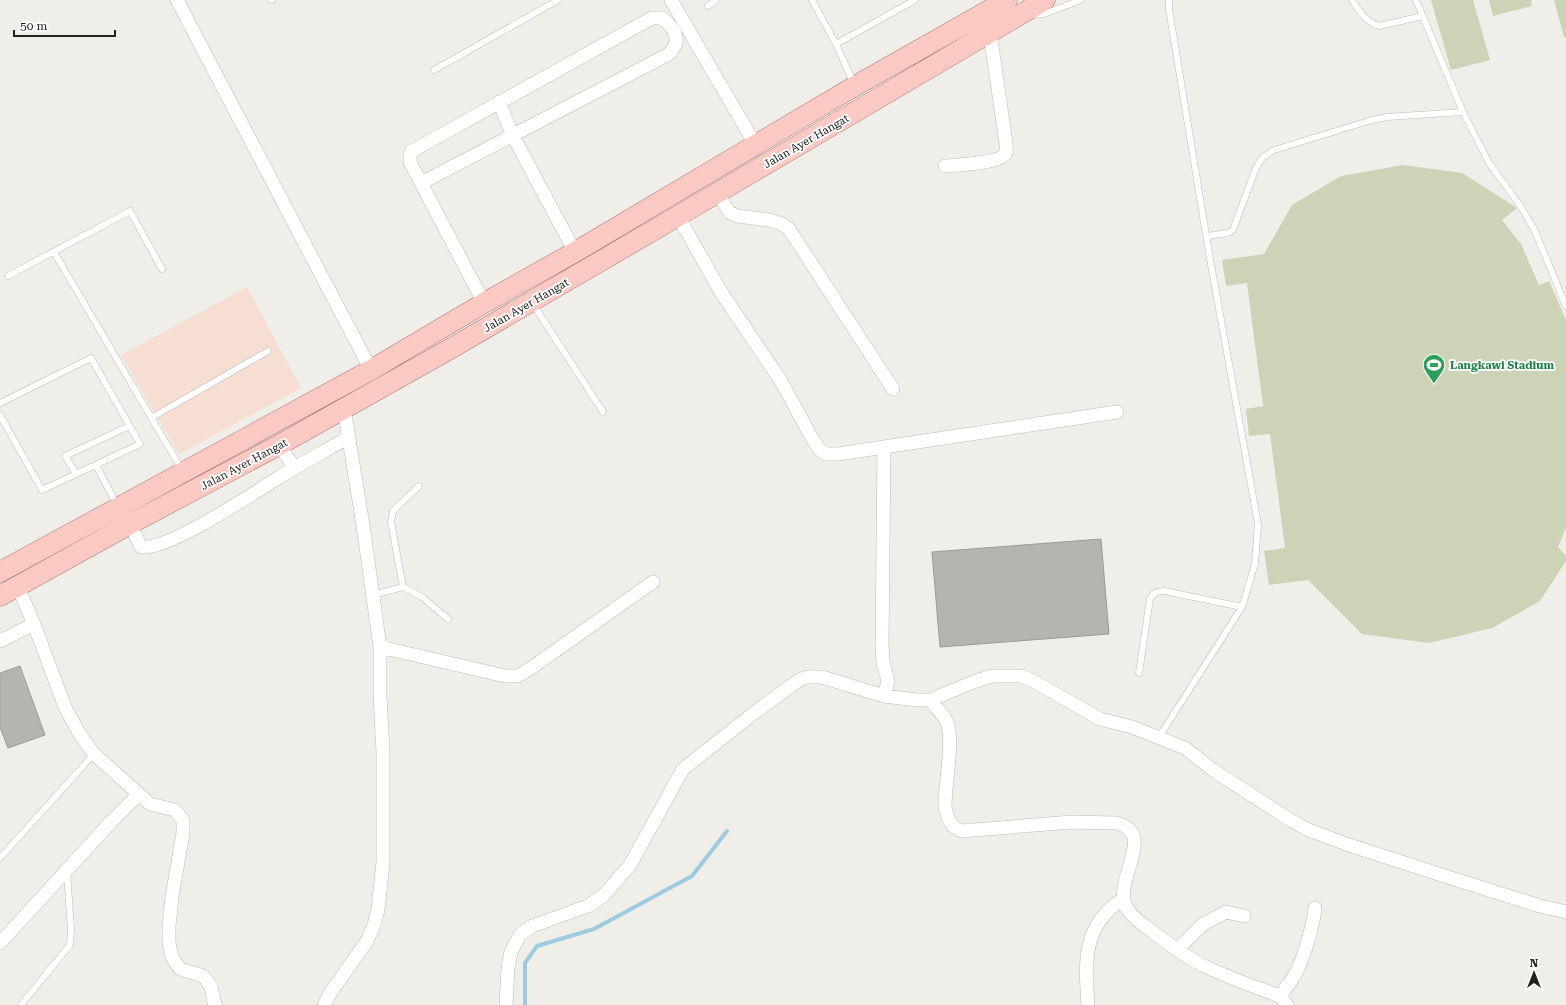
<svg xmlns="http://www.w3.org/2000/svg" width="1566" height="1005" viewBox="0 0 1566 1005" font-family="'Roboto Serif',serif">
  <rect width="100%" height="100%" fill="#efeee9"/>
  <path fill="#f6ded3" d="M 247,287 L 301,388 L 179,454 L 121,355 Z"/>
  <path fill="#cdd3b7" d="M 1431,0 L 1473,0 L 1490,60 L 1451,70 Z
    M 1489,0 L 1531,0 L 1532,6 L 1493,16 Z
    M 1554,0 L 1566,0 L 1566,37 L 1564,37 Z
    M 1403,165 L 1462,173 L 1517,208 L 1502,220 L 1521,244 L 1539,285 L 1549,281 L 1566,320 L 1566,528 L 1558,547 L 1566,556 L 1566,561 L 1540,601 L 1492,628 L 1429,643 L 1362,634 L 1308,580 L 1269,585 L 1264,551 L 1285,548 L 1270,434 L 1249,436 L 1246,409 L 1263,406 L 1247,283 L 1226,286 L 1222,260 L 1264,254 L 1292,205 L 1341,176 Z"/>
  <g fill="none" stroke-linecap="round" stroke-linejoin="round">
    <path stroke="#9fcbe1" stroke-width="4" d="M 525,1005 L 525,963 L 537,946 L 594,929 L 692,876 L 727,831"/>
  </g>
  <path fill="#b6b4b0" stroke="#9b9a96" d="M 1101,539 L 1109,634 L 940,647 L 932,552 Z
    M 20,666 L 45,735 L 8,748 L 0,727 L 0,673 Z"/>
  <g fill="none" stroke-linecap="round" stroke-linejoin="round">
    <g stroke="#bebdb8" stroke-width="7">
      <path id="service" d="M 271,0 L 272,0
        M 812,0 L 836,44 L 854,84
        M 1352,0 C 1358,10 1367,23 1379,26 L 1423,16
        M 1416,0 L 1463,112 L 1489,163 L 1519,204 L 1534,229 L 1566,306
        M 708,6 L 716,0
        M 1033,15 L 1044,14 L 1081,0
        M 836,44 L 915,0
        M 434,70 L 558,0
        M 1207,236 L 1228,233 L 1233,230 L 1256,168 L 1262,158 L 1274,150 L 1372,120 L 1387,117 L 1463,112
        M 54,252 L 182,470
        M 8,276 L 130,211 L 162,269
        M 533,304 L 603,412
        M 0,403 L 91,358 L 140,444 L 42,490 L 0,415
        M 151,418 L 268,351
        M 96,465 L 117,505
        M 76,474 L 65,456 L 129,426
        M 403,587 L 391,522 L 393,511 L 419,486
        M 373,595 L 403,587 L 422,597 L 448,619
        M 1139,673 L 1150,599 C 1154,592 1157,591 1164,591 L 1242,607
        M 1159,737 L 1242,607 L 1255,564 L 1258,524 L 1210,259 L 1169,9 L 1169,0
        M 0,858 L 94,754
        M 21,1005 L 70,945 L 71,930 L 67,872"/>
    </g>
    <g stroke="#bebdb8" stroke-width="14">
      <path id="minor" d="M 177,0 L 371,370
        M 671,0 L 755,144
        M 499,102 L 513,136 L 575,252
        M 945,166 C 957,165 1001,163 1006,153 C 1007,150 1006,146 1006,143 L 990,33
        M 421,183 L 669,54 C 671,51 675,47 676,43 C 678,32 669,24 662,18 L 652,18 L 641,24 L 412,151 L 410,155 L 410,162 L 484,303
        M 717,192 L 729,212 L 737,216 L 769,220 L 782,224 L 789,229 L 893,389
        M 678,216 L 721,292 L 781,381 L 813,440 L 820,450 L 827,454 L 838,454 L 884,447 L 882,645 L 883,662 L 888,681 L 884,696
        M 279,445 L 295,468
        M 884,447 L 1117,412
        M 130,524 L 141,547 C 167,551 252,494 278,478 C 301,464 325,451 349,437
        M 18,587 L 34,624 L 65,707 L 79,733 L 94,754 L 150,804 L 175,810 L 183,820 L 183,833 L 172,897 L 169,926 L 169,942 L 172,957 L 180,969 L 203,976 L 211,986 L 214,1002 L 216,1005
        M 0,641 L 34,624
        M 380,647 L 505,676 L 518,676 L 531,668 L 653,582
        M 930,700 C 935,707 943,714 947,722 C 954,741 945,784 945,806 C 947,817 950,827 962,831 L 1072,822 L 1116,823 C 1160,833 1109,883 1128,910 C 1134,919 1145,926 1153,932 C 1169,944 1185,957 1204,966 C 1228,977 1254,987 1280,996 L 1287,1005
        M 0,943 L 110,823 L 139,794
        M 1177,950 L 1203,924 L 1226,912 L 1244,916
        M 1280,996 C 1284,990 1289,984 1293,978 C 1303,962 1313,927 1315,908
        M 324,1005 L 331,992 L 367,941 L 374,925 L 378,910 L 383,863 L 383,753 L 380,696 L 380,647 L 363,525 L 344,409
        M 506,1005 L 508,968 L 511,952 L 520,935 L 532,926 L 588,906 L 603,896 L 630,865 L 683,769 L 754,713 L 799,680 L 807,677 L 822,677 L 884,696 L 917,700 L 930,700 L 976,681 L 992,676 L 1022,676 L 1035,682 L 1100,719 L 1132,727 L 1185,748 L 1213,770 L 1290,820 L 1309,830 L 1349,845 L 1454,879 L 1540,906 L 1566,912
        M 1088,1005 C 1085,962 1082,925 1123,899"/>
    </g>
    <g stroke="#ad7771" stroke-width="21">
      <path id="primary" d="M 0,572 L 371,370 L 484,303 L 575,252 L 855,86 L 1007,0
        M 0,596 L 130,524 L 279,445 L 450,349 L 678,216 L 1045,0"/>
    </g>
    <use href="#service" stroke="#fff" stroke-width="6"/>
    <use href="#minor" stroke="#fff" stroke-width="13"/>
    <use href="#primary" stroke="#fbc9c4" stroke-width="20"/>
  </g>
  <defs>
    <g id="stadium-pin" transform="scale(1.15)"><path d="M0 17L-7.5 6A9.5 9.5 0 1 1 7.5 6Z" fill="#2e9e5b" stroke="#fff"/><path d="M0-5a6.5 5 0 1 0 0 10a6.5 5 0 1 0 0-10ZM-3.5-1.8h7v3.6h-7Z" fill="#fff"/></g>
  </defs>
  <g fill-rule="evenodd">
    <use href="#stadium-pin" x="1434" y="365"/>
  </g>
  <g text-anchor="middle" stroke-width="3.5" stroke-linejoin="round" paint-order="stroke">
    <g font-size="11" fill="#21211f" stroke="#fff">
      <text transform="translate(806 141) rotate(-30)" y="4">Jalan Ayer Hangat</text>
      <text transform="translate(526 305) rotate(-30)" y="4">Jalan Ayer Hangat</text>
      <text transform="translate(244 464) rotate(-28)" y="4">Jalan Ayer Hangat</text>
    </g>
    <g font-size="11" font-weight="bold" fill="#27864d" stroke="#fff" text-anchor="start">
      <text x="1450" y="369">Langkawi Stadium</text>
    </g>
  </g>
  <g transform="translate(1534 973)" stroke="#ffffff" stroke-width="3" paint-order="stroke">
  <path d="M0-3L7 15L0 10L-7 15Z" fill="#21211f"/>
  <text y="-6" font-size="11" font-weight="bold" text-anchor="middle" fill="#21211f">N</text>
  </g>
  <path d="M14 30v6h101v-6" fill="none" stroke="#21211f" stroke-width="2"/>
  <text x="20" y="30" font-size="12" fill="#21211f" stroke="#ffffff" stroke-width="3" paint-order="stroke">50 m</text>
</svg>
